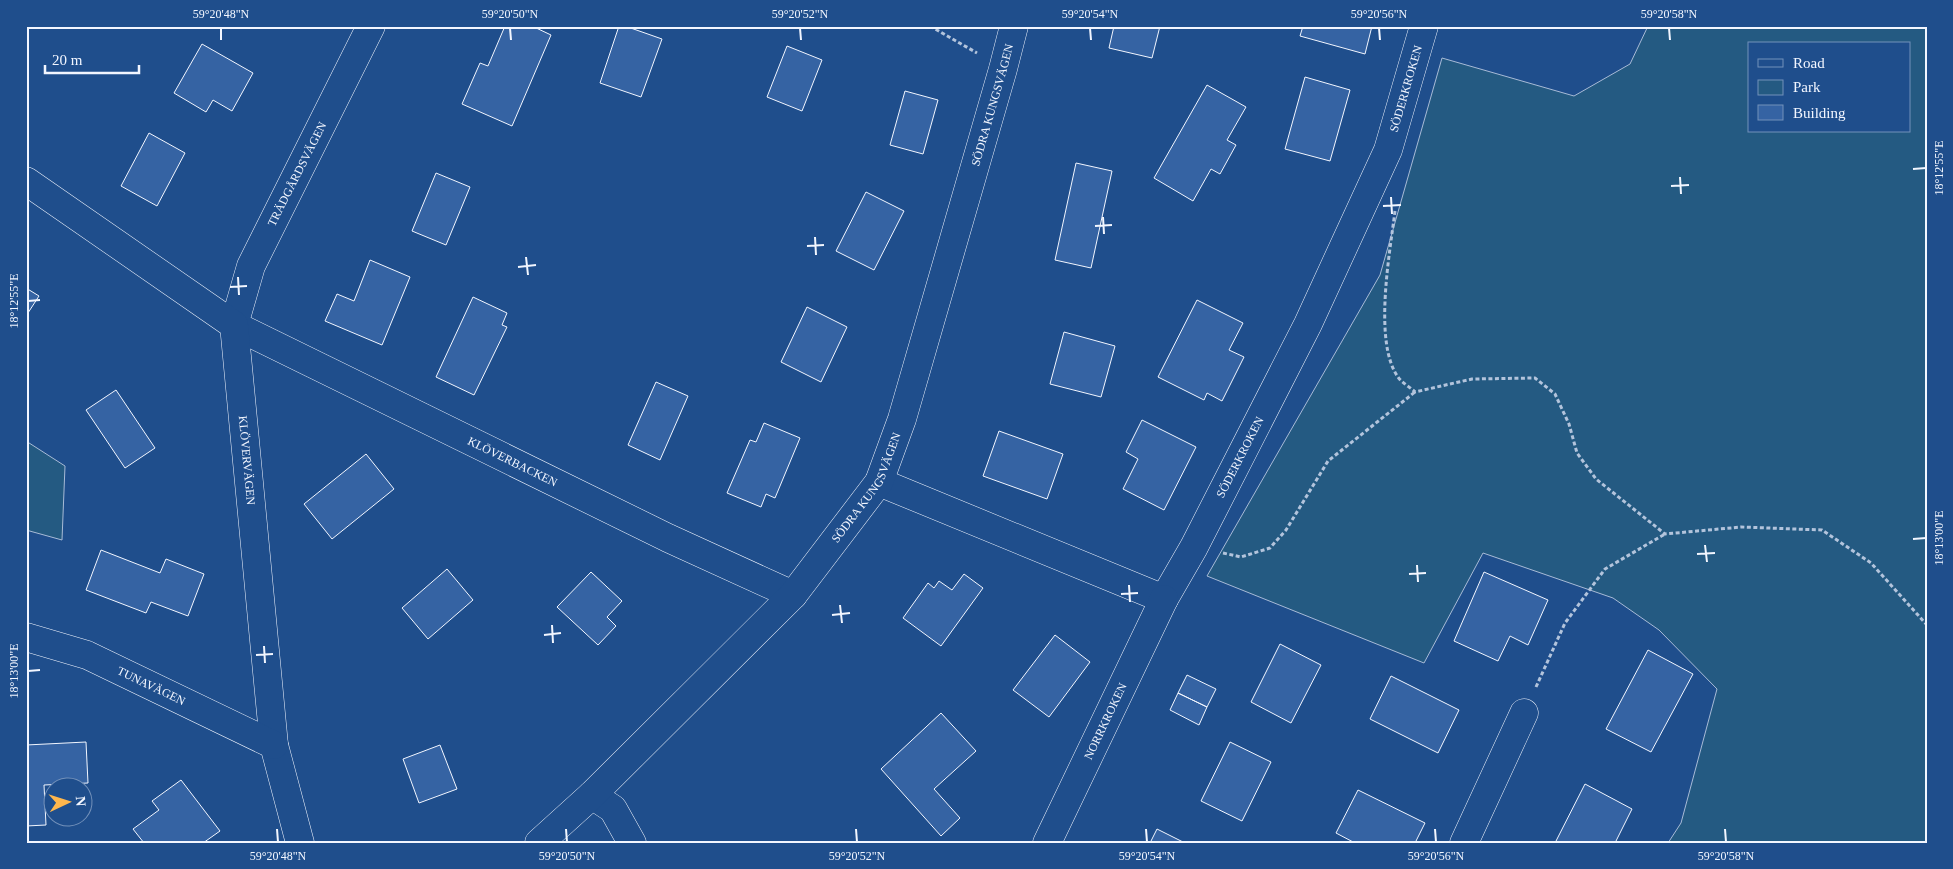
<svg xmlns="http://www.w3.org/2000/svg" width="1953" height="869" viewBox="0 0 1953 869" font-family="Georgia,serif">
  <rect width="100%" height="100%" fill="#1f4e8c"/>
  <path fill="#245a82" stroke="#a8bbd7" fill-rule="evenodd" d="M 1648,26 L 1927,26 L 1927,843 L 1668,843 L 1681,823 L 1717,689 L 1659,630 L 1613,598 L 1483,553 L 1424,663 L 1207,576 L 1380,275 L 1442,58 L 1574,96 L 1630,64 ZM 1749,44 L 1909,44 L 1909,131 L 1749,131 Z
    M 26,441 L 65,466 L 62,540 L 26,530 Z"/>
  <path fill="#3563a3" stroke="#f2f6ff" d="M 505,26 L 532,26 L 551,35 L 512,126 L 462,104 L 480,63 L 488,66 Z
    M 619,26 L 625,26 L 662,39 L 641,97 L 600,83 Z
    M 1114,26 L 1160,26 L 1152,58 L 1109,48 Z
    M 1303,26 L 1372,26 L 1365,54 L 1300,36 Z
    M 202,44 L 253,73 L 232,111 L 213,100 L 206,112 L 174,93 Z
    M 787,46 L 822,60 L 802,111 L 767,97 Z
    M 1305,77 L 1350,90 L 1330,161 L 1285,149 Z
    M 1207,85 L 1246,107 L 1227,140 L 1236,145 L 1220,174 L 1211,169 L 1193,201 L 1154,178 Z
    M 905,91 L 938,100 L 923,154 L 890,145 Z
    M 149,133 L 185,153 L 157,206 L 121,186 Z
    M 1076,163 L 1112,171 L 1091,268 L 1055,260 Z
    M 436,173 L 470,187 L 446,245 L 412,231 Z
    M 866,192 L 904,211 L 874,270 L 836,251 Z
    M 370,260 L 410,277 L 382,345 L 325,321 L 337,294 L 354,301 Z
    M 26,288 L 39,296 L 26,316 Z
    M 473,297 L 507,313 L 502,325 L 507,327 L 474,395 L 436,377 Z
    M 1197,300 L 1243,323 L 1229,350 L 1244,357 L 1222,401 L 1207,393 L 1204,400 L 1158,377 Z
    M 807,307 L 847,327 L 821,382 L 781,362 Z
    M 1064,332 L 1115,346 L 1101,397 L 1050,384 Z
    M 656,382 L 688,396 L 660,460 L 628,445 Z
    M 116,390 L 155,448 L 125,468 L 86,410 Z
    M 1142,420 L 1196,447 L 1164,510 L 1123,489 L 1138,459 L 1126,452 Z
    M 764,423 L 800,438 L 775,498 L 766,494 L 761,507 L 727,493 L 750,440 L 756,442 Z
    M 999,431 L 1063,454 L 1047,499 L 983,476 Z
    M 366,454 L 394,489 L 332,539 L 304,504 Z
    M 101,550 L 160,573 L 166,559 L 204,574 L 188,616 L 151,602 L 146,613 L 86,590 Z
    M 447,569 L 473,600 L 428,639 L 402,608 Z
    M 591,572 L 622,601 L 607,617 L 616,626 L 598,645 L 557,607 Z
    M 1484,572 L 1548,600 L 1528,645 L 1510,636 L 1498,661 L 1454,641 Z
    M 964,574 L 983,588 L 941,646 L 903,618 L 928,583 L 934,588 L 939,581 L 952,590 Z
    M 1055,635 L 1090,662 L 1049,717 L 1013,690 Z
    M 1280,644 L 1321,665 L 1291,723 L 1251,702 Z
    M 1648,650 L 1693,674 L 1651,752 L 1606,729 Z
    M 1187,675 L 1216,689 L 1207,707 L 1178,693 Z
    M 1391,676 L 1459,710 L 1438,753 L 1370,719 Z
    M 1178,693 L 1207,707 L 1199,725 L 1170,710 Z
    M 941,713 L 976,751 L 934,789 L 960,818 L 941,836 L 881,769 Z
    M 86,742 L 88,783 L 44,785 L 46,825 L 26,826 L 26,745 Z
    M 1230,742 L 1271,762 L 1242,821 L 1201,801 Z
    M 440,745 L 457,789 L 419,803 L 403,759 Z
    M 181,780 L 220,831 L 203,843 L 144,843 L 133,829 L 159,810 L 152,801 Z
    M 1585,784 L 1632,809 L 1615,843 L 1555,843 Z
    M 1358,790 L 1425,823 L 1415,843 L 1355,843 L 1336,833 Z
    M 1157,829 L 1185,843 L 1150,843 Z"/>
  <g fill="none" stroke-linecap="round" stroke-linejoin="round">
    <g stroke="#f2f6ff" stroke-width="29">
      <g id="street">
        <path id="s1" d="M 371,26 L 251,266 L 234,325 L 668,538 L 793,595"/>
        <path id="s2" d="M 26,181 L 234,325 L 274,745 L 300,843"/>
        <path id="s3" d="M 879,482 L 1164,599 L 1194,547 L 1308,324 L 1388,150 L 1424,26"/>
        <path id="s4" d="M 26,637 L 87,655 L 274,745"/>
        <path d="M 592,795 L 613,809 L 632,843"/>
        <path id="s5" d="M 1047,843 L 1164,599"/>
        <path d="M 1464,843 L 1524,713"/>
      </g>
    </g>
    <g stroke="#f2f6ff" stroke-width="29">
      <g id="secondary">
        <path id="s6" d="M 539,843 L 592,795 L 793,595 L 879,482 L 902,419 L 1003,69 L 1014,26"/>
      </g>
    </g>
    <path stroke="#b3c4dc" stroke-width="3" stroke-dasharray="4 2.5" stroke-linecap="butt" d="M 930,26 L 977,53
      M 1395,211 C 1390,252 1373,342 1398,377 C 1402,383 1410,387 1415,392 L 1472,379 L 1535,378 L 1555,394 L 1569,424 L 1577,453 L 1596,479 L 1665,534 L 1741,527 L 1822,530 L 1871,563 L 1927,625
      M 1223,553 L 1241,557 L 1270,548 L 1286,530 L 1328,461 L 1415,392
      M 1536,687 L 1565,623 L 1605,569 L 1665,534"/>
    <use href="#street" stroke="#1f4e8c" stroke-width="28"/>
    <use href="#secondary" stroke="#1f4e8c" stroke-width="28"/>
  </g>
  <path fill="none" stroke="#f2f6ff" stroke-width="2" d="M 221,28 L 221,40M 510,28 L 511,40M 800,28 L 801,40M 1090,28 L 1091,40M 1379,28 L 1380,40M 1669,28 L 1670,40M 1913,169 L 1926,168M 1680,177 L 1681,194M 1671,186 L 1689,185M 1391,197 L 1392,214M 1383,206 L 1401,205M 1103,217 L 1104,234M 1095,226 L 1112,225M 815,237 L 816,255M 807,246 L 824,245M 526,257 L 528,275M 518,267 L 536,265M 238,277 L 239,295M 230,287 L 247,286M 28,301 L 40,300M 1913,539 L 1926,538M 1705,545 L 1707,562M 1697,554 L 1715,553M 1417,565 L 1418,582M 1409,574 L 1426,573M 1129,585 L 1130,602M 1121,594 L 1138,593M 840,605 L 842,623M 832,615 L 850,613M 552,625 L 553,643M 544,635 L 561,633M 264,646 L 265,663M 256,655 L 273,654M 28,671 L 40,670M 277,829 L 278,842M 566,829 L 567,842M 856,829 L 857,842M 1146,829 L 1147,842M 1435,829 L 1436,842M 1725,829 L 1726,842"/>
  <g text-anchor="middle" stroke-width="4" stroke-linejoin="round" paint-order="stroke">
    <g font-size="12" fill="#f2f6ff" stroke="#1f4e8c">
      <text dy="4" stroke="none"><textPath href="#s3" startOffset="874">SÖDERKROKEN</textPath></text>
      <text dy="4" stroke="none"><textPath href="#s6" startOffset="891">SÖDRA KUNGSVÄGEN</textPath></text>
      <text transform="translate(297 174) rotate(-63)" y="4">TRÄDGÅRDSVÄGEN</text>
      <text dy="4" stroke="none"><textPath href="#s3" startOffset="469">SÖDERKROKEN</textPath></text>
      <text dy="4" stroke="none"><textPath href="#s2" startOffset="389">KLÖVERVÄGEN</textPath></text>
      <text dy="4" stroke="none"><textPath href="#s1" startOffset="640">KLÖVERBACKEN</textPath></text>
      <text dy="4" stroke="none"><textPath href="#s6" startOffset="486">SÖDRA KUNGSVÄGEN</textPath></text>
      <text dy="4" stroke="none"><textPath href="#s4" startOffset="135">TUNAVÄGEN</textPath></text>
      <text dy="4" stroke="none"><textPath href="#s5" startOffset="135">NORRKROKEN</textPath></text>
    </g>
  </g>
  <rect width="1953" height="869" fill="none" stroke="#1f4e8c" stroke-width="55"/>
  <rect x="1748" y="42" width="162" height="90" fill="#1f4e8c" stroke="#7391ba"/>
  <rect x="1758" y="59" width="25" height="8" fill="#1f4e8c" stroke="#7391ba"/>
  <text x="1793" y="68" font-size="15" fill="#f2f6ff">Road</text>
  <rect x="1758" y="80" width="25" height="15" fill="#245a82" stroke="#7391ba"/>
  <text x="1793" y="92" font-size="15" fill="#f2f6ff">Park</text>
  <rect x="1758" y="105" width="25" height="15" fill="#3563a3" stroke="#7391ba"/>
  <text x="1793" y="118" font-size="15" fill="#f2f6ff">Building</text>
  <g transform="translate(68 802) rotate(86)"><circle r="24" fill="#1f4e8c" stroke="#7391ba"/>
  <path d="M0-4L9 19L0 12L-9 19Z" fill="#ffb74d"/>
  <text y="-8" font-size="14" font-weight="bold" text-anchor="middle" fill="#f2f6ff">N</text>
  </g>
  <path d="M45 65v8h94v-8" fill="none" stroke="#f2f6ff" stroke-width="2.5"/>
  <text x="52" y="65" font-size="15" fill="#f2f6ff" stroke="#1f4e8c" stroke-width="4" paint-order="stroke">20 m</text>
  <rect x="28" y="28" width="1898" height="814" fill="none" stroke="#f2f6ff" stroke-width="2"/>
  <g font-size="12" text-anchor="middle" fill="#f2f6ff">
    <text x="221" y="18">59°20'48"N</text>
    <text x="510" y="18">59°20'50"N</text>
    <text x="800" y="18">59°20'52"N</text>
    <text x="1090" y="18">59°20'54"N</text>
    <text x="1379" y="18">59°20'56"N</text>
    <text x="1669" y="18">59°20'58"N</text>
    <text transform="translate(1939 168) rotate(-90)" y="4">18°12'55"E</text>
    <text transform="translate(14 301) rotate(-90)" y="4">18°12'55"E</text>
    <text transform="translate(1939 538) rotate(-90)" y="4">18°13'00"E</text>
    <text transform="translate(14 671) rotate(-90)" y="4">18°13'00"E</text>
    <text x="278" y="860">59°20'48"N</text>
    <text x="567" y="860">59°20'50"N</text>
    <text x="857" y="860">59°20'52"N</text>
    <text x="1147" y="860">59°20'54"N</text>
    <text x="1436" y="860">59°20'56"N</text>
    <text x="1726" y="860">59°20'58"N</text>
  </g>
</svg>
